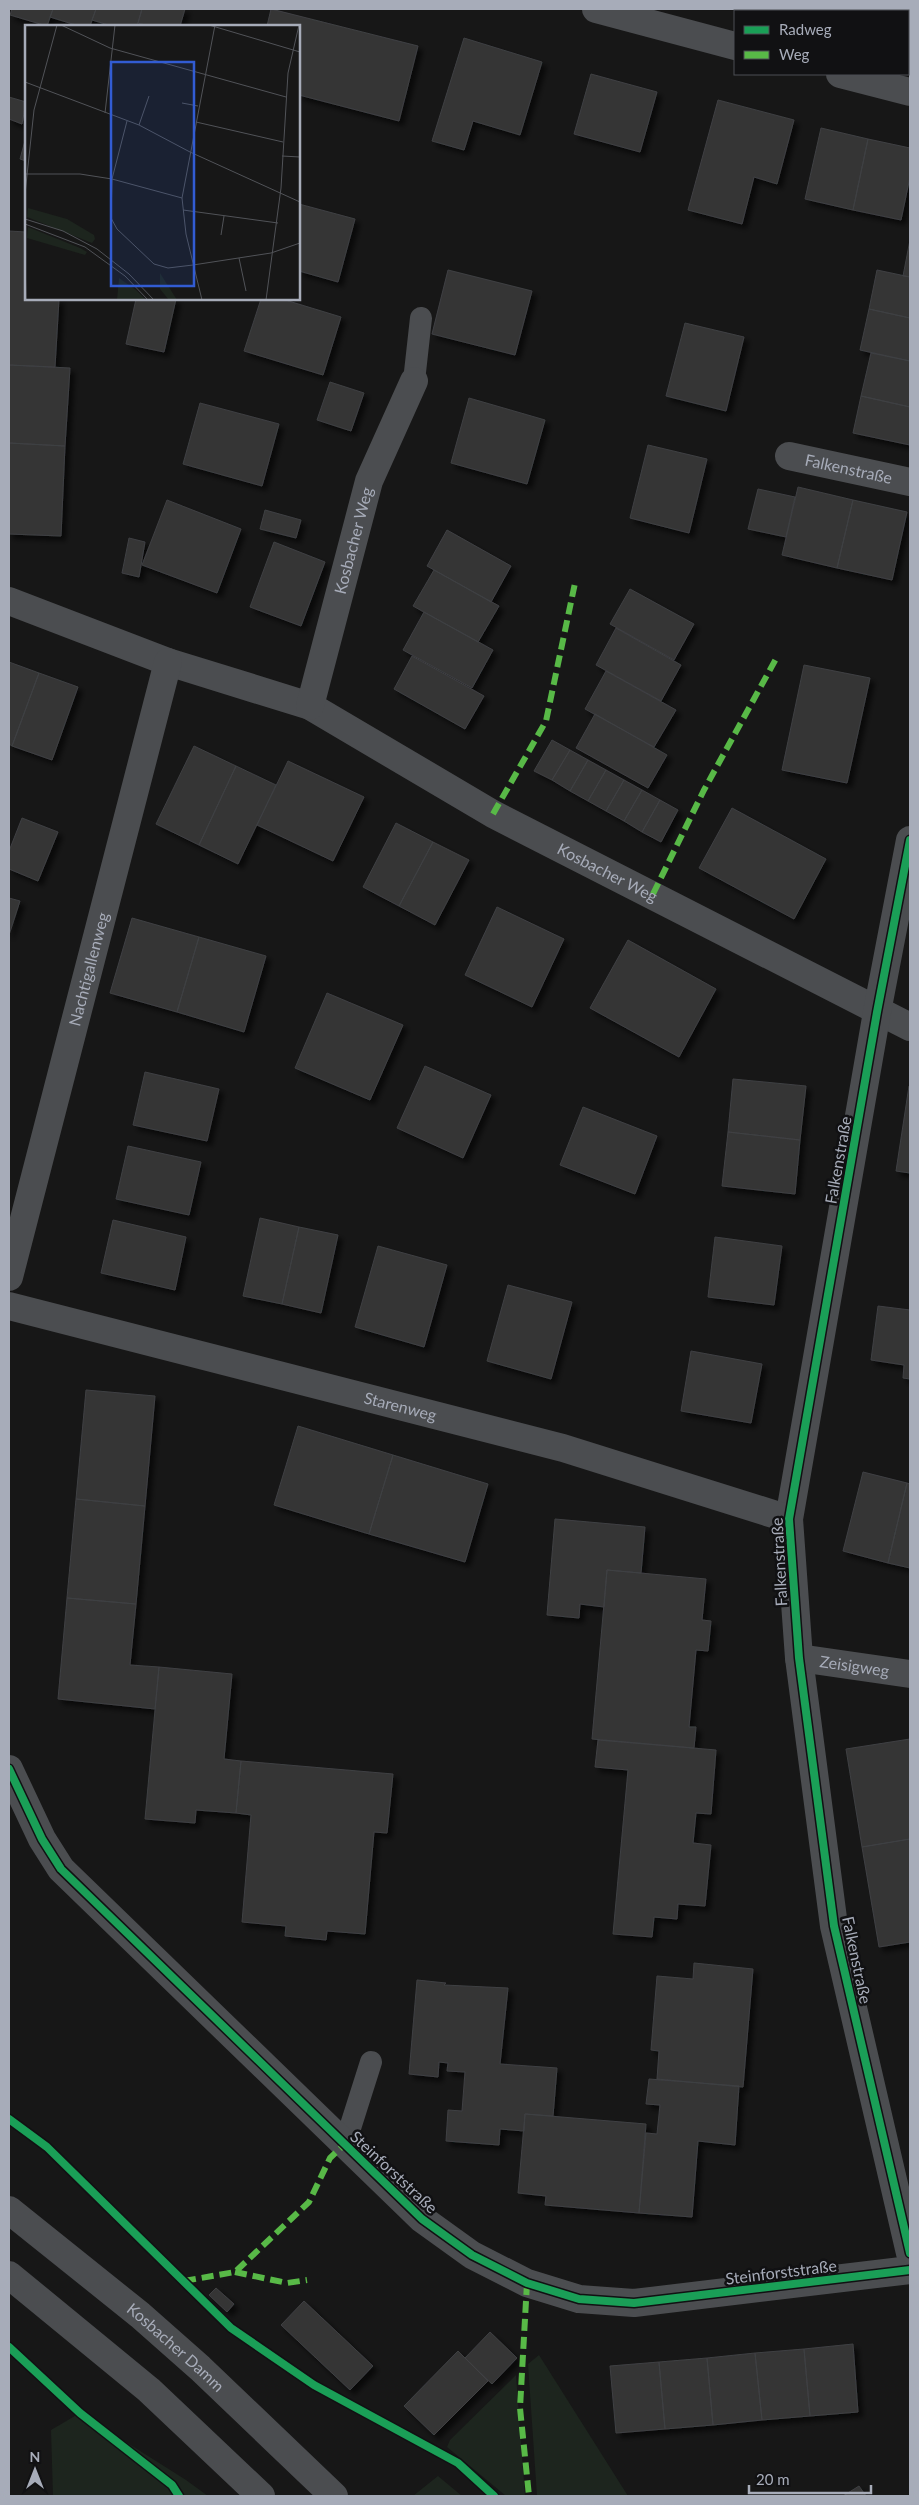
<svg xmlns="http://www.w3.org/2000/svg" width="919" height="2505" viewBox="0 0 919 2505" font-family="Lato,sans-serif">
  <defs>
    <filter id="shadow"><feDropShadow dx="4.5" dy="4.5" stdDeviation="2.5" flood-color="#0009"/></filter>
  </defs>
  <rect width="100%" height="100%" fill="#171717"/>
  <path fill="#1d251e" d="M 539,2355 L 628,2496 L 537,2496 L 528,2364 Z
    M 516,2375 L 525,2496 L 506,2496 L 447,2447 L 450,2440 Z
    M 80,2413 L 186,2480 L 208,2496 L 53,2496 L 51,2430 Z
    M 438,2476 L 462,2496 L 413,2496 Z"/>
  <path fill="#353536" stroke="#3f4043" filter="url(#shadow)" d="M 12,9 L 53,9 L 47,26 L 10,15 Z
    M 53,9 L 96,9 L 90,26 L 79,26 L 50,17 Z
    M 96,9 L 142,9 L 137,26 L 112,26 L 92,20 Z
    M 142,9 L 185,9 L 180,26 L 149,26 L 138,23 Z
    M 271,9 L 418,46 L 399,121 L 299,95 L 299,26 L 267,26 Z
    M 881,9 L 910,9 L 910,16 L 908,16 L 908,11 Z
    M 464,38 L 542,62 L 520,135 L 473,121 L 464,150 L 432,141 Z
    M 591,74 L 657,92 L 640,152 L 574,134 Z
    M 9,97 L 26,102 L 22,124 L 9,119 Z
    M 718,100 L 794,120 L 777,184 L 754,177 L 742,224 L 688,210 Z
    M 821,128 L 868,139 L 853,210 L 805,199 Z
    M 26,137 L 26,161 L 20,159 Z
    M 868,139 L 910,148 L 910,177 L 901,220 L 853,210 Z
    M 299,204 L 355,219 L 338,282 L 299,271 Z
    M 9,231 L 26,232 L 26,299 L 59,299 L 55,367 L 9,365 Z
    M 910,240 L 910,277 L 903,276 Z
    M 448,270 L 532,291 L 515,355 L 432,334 Z
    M 877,270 L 910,277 L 910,318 L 869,309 Z
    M 136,299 L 176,299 L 164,352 L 126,344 Z
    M 261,299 L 282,299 L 341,317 L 323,375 L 244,351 Z
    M 869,309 L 910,318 L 910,361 L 860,350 Z
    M 685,323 L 744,337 L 726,411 L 666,396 Z
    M 871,353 L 910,361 L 910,407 L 861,396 Z
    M 9,365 L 70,368 L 65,446 L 9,443 Z
    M 330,382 L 364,393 L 351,431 L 317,420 Z
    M 861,396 L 910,407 L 910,445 L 853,433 Z
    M 469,398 L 545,420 L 527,484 L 451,463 Z
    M 200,403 L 279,424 L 262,486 L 183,464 Z
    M 9,443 L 65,446 L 61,536 L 9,534 Z
    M 648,445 L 707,459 L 689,533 L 630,518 Z
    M 798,487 L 853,500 L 837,568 L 782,555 Z
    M 758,489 L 795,497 L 786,537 L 748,529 Z
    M 167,500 L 241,529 L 217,593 L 142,565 Z
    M 853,500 L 907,512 L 892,580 L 837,568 Z
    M 265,510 L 301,520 L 296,538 L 260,529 Z
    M 447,530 L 511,566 L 491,602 L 427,566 Z
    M 129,538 L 145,542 L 139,577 L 122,573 Z
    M 274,542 L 325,562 L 301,626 L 250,607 Z
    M 434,570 L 499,606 L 478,642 L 413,606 Z
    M 630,589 L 694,624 L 674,660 L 610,624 Z
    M 424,612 L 493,650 L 472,688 L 403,650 Z
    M 616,628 L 681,665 L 661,701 L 596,665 Z
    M 412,656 L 484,696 L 465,729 L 394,689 Z
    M 9,662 L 39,673 L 12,746 L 9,744 Z
    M 804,665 L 870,678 L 847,783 L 782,770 Z
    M 606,671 L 676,710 L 654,747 L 585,709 Z
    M 39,673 L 78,687 L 52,760 L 12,746 Z
    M 595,714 L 667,755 L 648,788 L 576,748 Z
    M 552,740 L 570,750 L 552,780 L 534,771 Z
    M 194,746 L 236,766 L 199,845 L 156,824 Z
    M 570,750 L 588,760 L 570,791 L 552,780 Z
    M 588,760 L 606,770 L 588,801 L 570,791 Z
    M 288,761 L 364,797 L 333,861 L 257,825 Z
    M 236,766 L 276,785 L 238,864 L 199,845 Z
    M 606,770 L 624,780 L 606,811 L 588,801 Z
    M 624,780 L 642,790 L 624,821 L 606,811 Z
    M 642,790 L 660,800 L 642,832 L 624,821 Z
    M 660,800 L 678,810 L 661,842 L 642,832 Z
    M 732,808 L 826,859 L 794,919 L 699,868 Z
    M 22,818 L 58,832 L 38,881 L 9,869 L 9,851 Z
    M 396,823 L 433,842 L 399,906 L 363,887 Z
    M 433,842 L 469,860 L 435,925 L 399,906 Z
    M 9,898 L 20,901 L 9,935 Z
    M 497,907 L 564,939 L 532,1007 L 465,975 Z
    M 132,918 L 199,937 L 177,1012 L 110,993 Z
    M 199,937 L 266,956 L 244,1032 L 177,1012 Z
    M 628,940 L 716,989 L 679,1057 L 590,1008 Z
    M 327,993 L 403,1025 L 370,1100 L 295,1068 Z
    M 425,1066 L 491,1095 L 463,1158 L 397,1128 Z
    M 145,1072 L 219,1089 L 207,1141 L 133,1125 Z
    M 733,1079 L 806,1086 L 800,1140 L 728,1132 Z
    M 909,1086 L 910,1086 L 910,1173 L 896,1171 Z
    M 583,1107 L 657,1136 L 635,1194 L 560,1165 Z
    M 728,1132 L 800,1140 L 795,1194 L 722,1186 Z
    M 128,1146 L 201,1162 L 189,1215 L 116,1199 Z
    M 260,1218 L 299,1227 L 282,1304 L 243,1296 Z
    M 113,1220 L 186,1237 L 175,1290 L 101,1273 Z
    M 299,1227 L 338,1235 L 321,1313 L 282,1304 Z
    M 715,1237 L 782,1246 L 774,1305 L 708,1297 Z
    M 378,1246 L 447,1265 L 424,1347 L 355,1327 Z
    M 508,1285 L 572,1302 L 551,1379 L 487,1361 Z
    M 878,1306 L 910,1310 L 910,1379 L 903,1378 L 904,1365 L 871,1360 Z
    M 691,1351 L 762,1364 L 751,1423 L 681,1411 Z
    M 86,1390 L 155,1396 L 145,1506 L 76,1499 Z
    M 298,1426 L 393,1455 L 369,1534 L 274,1505 Z
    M 393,1455 L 488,1484 L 465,1562 L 369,1534 Z
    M 863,1472 L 907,1483 L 888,1563 L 843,1551 Z
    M 907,1483 L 910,1484 L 910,1568 L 888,1563 Z
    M 76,1499 L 145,1506 L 136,1604 L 67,1598 Z
    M 555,1519 L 645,1527 L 641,1573 L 607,1570 L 604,1607 L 580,1604 L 579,1618 L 547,1615 Z
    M 607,1570 L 706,1579 L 702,1620 L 711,1621 L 708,1651 L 696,1650 L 689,1727 L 696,1727 L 694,1748 L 592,1739 Z
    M 67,1598 L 136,1604 L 130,1665 L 159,1667 L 155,1709 L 58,1699 Z
    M 159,1667 L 232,1674 L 224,1759 L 241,1761 L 236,1813 L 196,1810 L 195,1823 L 145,1819 Z
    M 910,1739 L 910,1839 L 862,1847 L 846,1749 Z
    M 598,1740 L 716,1750 L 711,1814 L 696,1813 L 693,1843 L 711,1845 L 705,1906 L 678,1904 L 677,1919 L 654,1917 L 652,1937 L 613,1934 L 628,1770 L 595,1767 Z
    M 241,1761 L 393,1774 L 387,1833 L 374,1832 L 365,1934 L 327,1931 L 326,1940 L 285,1936 L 286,1926 L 242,1922 L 251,1815 L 236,1813 Z
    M 910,1839 L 910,1942 L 879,1947 L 862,1847 Z
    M 694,1963 L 753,1969 L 743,2087 L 657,2079 L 659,2051 L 651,2050 L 657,1976 L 693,1979 Z
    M 417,1980 L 446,1983 L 444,1985 L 508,1988 L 500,2064 L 557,2068 L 553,2116 L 525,2114 L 524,2131 L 500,2129 L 499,2145 L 446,2141 L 448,2110 L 462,2111 L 465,2072 L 447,2071 L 448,2063 L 439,2062 L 438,2077 L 409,2074 Z
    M 649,2079 L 739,2086 L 735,2145 L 698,2141 L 692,2217 L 639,2213 L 646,2133 L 657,2134 L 660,2105 L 646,2104 Z
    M 525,2114 L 646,2124 L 639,2213 L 545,2205 L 546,2196 L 518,2193 Z
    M 216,2288 L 234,2304 L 227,2312 L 209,2295 Z
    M 304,2301 L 373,2366 L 350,2390 L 281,2325 Z
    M 490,2332 L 517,2358 L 492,2384 L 465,2358 Z
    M 853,2344 L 858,2412 L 810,2416 L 804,2349 Z
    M 804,2349 L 810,2416 L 762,2420 L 755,2353 Z
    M 458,2351 L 488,2381 L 434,2435 L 404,2406 Z
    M 755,2353 L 762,2420 L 713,2425 L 707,2358 Z
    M 707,2358 L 713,2425 L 665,2429 L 659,2362 Z
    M 659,2362 L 665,2429 L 616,2433 L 610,2366 Z
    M 859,2486 L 866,2496 L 843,2496 Z"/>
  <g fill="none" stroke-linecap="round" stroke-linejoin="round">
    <path stroke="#4b4d50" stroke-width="22" d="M 414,381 L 421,318
      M 345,2144 L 371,2062"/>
    <g stroke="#4b4d50" stroke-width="28">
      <path d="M 596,9 L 735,46"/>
      <path d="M 840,74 L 910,92"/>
      <path id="s1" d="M 789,456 L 910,482"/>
      <path id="s2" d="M 9,601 L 168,662 L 310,706 L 493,814 L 910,1027"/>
      <path id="s3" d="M 310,706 L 369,481 L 414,381"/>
      <path d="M 910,840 L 877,1012 L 789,1519 L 799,1658 L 834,1926 L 910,2253"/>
      <path id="s4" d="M 9,1277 L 168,662"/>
      <path id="s5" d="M 9,1306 L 563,1448 L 789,1519"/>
      <path id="s6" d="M 799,1658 L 910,1674"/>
      <path d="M 9,1769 L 42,1839 L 61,1869 L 422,2219 L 472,2255 L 527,2283 L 579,2299 L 634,2303 L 910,2270"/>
    </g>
    <g stroke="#4b4d50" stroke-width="28">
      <path id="s7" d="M 9,2210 L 140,2315 L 200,2368 L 334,2496"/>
      <path d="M 9,2275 L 149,2390 L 261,2496"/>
    </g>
    <path stroke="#58b947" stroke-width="6" stroke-dasharray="12 6" stroke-linecap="butt" d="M 493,814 L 546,721 L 575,583
      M 653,894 L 704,790 L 777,657
      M 235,2272 L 287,2283 L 307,2280
      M 184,2281 L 235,2272 L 309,2202 L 330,2158 L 345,2144
      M 527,2283 L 520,2408 L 529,2496"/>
    <g stroke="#111113" stroke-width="11">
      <path id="cycleway" d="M 910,840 L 877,1012 L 789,1519 L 799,1658 L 834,1926 L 910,2253
        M 9,1769 L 42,1839 L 61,1869 L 422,2219 L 472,2255 L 527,2283 L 579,2299 L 634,2303 L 910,2270
        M 9,2119 L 47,2147 L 231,2328 L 314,2385 L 458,2463 L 494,2496
        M 9,2347 L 80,2413 L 172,2485 L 179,2496"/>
    </g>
    <use href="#cycleway" stroke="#1a9f57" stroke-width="8"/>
  </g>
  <g text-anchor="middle" stroke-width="5" stroke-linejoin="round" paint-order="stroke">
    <g font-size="16" fill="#a7acb9" stroke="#111113">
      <text dy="6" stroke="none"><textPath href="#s1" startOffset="61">Falkenstraße</textPath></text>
      <text dy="6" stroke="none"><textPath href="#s3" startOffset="171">Kosbacher Weg</textPath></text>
      <text dy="6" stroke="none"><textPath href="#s2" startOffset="660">Kosbacher Weg</textPath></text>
      <text dy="6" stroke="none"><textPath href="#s4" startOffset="318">Nachtigallenweg</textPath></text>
      <text transform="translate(838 1160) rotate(-80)" y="6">Falkenstraße</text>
      <text dy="6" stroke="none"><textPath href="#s5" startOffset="404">Starenweg</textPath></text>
      <text transform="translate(779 1562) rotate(-93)" y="6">Falkenstraße</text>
      <text dy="6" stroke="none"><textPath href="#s6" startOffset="56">Zeisigweg</textPath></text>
      <text transform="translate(857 1960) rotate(78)" y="6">Falkenstraße</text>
      <text transform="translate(394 2172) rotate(43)" y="6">Steinforststraße</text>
      <text transform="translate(781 2272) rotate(-7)" y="6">Steinforststraße</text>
      <text dy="6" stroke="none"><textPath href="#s7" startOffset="216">Kosbacher Damm</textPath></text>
    </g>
  </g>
  <g transform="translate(25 25)">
    <rect width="275" height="275" fill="#171717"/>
    <path d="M 3,183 L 42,194 L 69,210 L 70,214 L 67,218 L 2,192 ZM 3,202 L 55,223 L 62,227 L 60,230 L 2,213 ZM 135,248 L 152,275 L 144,275 L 135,264 ZM 94,253 L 111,265 L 121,275 L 92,275 Z" fill="#1d251e"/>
    <path fill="none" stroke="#515358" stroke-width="1" d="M 36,0 L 85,23 L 261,72M 184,0 L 275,27M 0,57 L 114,100 L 165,127 L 275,177M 157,78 L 173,81M 80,88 L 90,0M 102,96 L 87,154 L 86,193 L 92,204 L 129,239 L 143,243 L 168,240 L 246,228 L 275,218M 171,97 L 258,117M 114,100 L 124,71M 257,131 L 275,132M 1,149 L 55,149 L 87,154 L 157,173M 0,169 L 9,85 L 32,0M 158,185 L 253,198M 0,194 L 38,206 L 72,224 L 104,249 L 129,275M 0,199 L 60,222 L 100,251 L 123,275M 196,210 L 199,191M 0,231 L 1,275M 214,233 L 221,266M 177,275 L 161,209 L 157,173 L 190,0M 241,275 L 256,163 L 263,48 L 274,0"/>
    <path fill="#325cd3" fill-opacity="0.15" stroke="#325cd3" stroke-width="2.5" d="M 86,37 L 169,37 L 169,261 L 86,261 Z"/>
    <rect width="275" height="275" fill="none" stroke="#a7acb9" stroke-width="2.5"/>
  </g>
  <rect width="919" height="2505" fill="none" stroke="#a7acb9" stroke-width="20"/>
  <rect x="734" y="10" width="175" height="65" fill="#111113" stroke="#4d4f55"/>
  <rect x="744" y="26" width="25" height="8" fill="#1a9f57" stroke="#4d4f55"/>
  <text x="779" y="35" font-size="15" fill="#a7acb9">Radweg</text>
  <rect x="744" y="51" width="25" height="8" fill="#58b947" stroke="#4d4f55"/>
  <text x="779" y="60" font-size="15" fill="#a7acb9">Weg</text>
  <g transform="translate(35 2470)" stroke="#111113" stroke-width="4" paint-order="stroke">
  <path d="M0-4L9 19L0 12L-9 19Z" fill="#a7acb9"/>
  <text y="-8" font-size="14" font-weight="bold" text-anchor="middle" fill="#a7acb9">N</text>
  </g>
  <path d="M749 2485v8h122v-8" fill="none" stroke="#a7acb9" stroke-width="2.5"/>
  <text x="756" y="2485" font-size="15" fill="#a7acb9" stroke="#111113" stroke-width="4" paint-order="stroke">20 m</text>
</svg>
